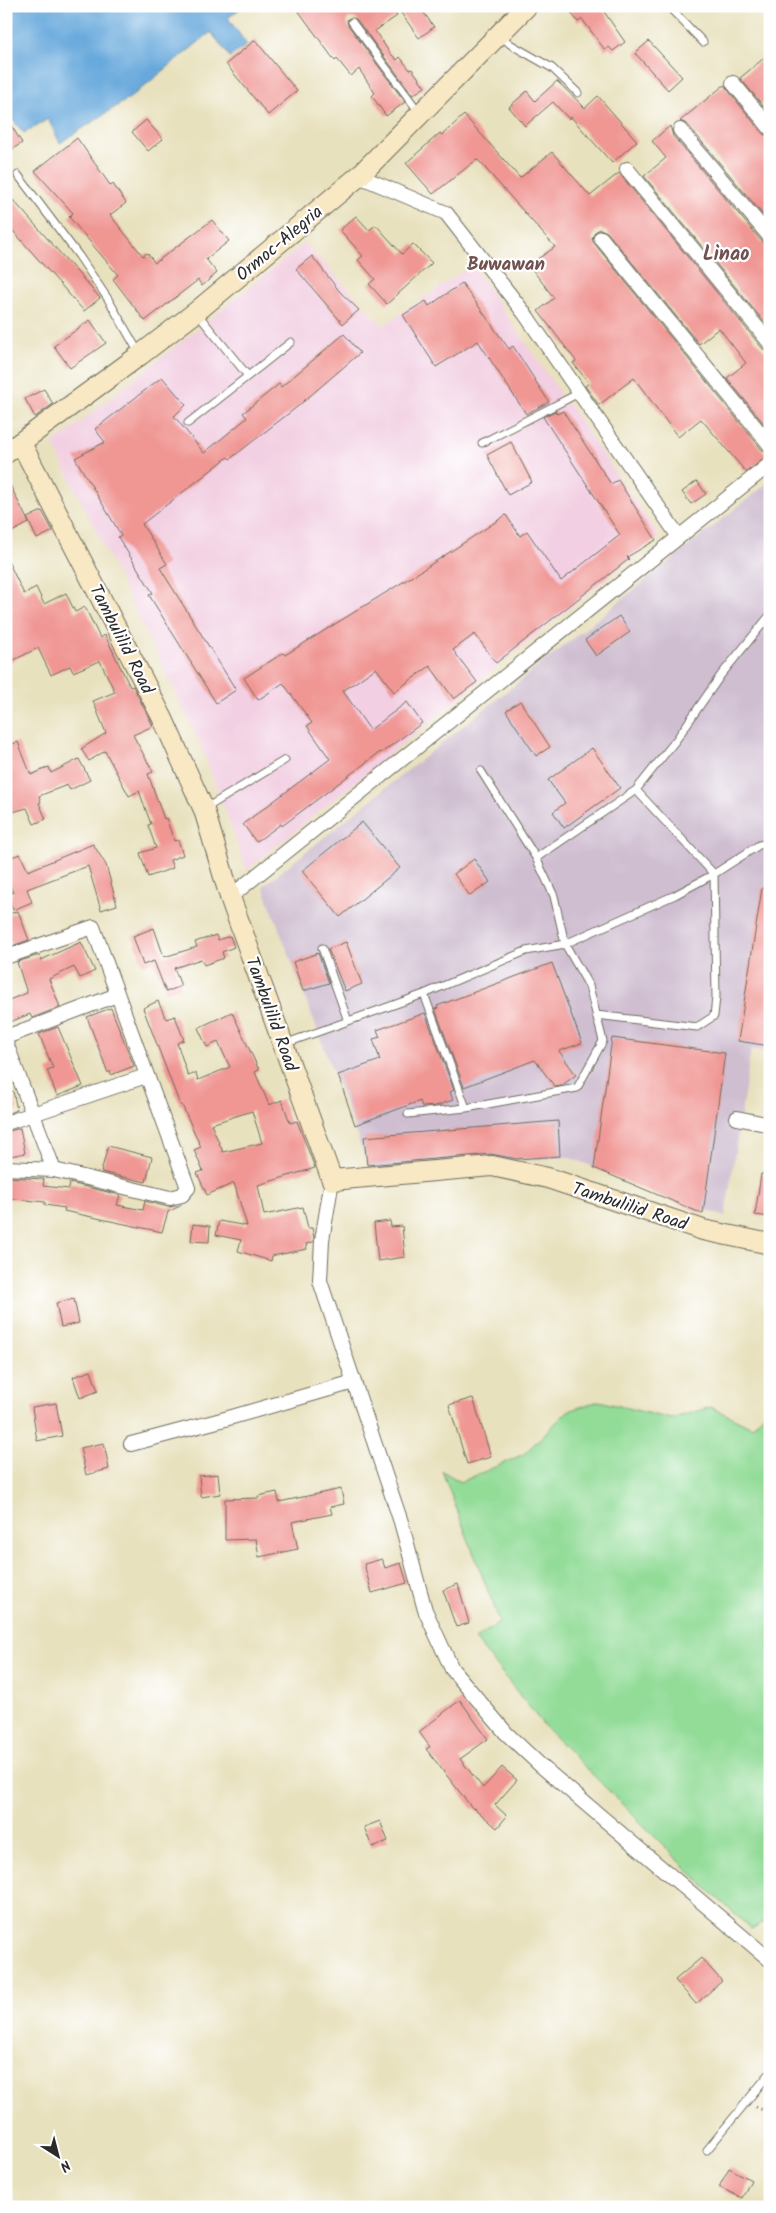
<svg xmlns="http://www.w3.org/2000/svg" width="776" height="2213" viewBox="0 0 776 2213" font-family="Kalam,sans-serif">
  <rect width="100%" height="100%" fill="#fff"/>
  <filter id="ink" filterUnits="userSpaceOnUse"><feTurbulence type="fractalNoise" baseFrequency=".02" numOctaves="2"/><feDisplacementMap in="SourceGraphic" scale="10" xChannelSelector="R" yChannelSelector="G"/><feConvolveMatrix kernelMatrix="1 2 1 2 8 2 1 2 1" color-interpolation-filters="sRGB"/></filter>
  <filter id="wash" filterUnits="userSpaceOnUse"><feTurbulence type="fractalNoise" baseFrequency=".0096" numOctaves="4" result="noise"/><feDisplacementMap in="SourceGraphic" scale="20" xChannelSelector="R" yChannelSelector="G"/><feGaussianBlur stdDeviation="1.12" result="paint"/><feColorMatrix in="noise" values="0 0 0 0 0 0 0 0 0 0 0 0 0 0 0 0 0 1.4 0 .05"/><feComposite in="paint" operator="in"/></filter>
  <g filter="url(#wash)">
    <rect width="100%" height="100%" fill="#e8e1bd"/>
    <path fill="#f2cfe2" d="M 305,243 L 383,326 L 472,265 L 659,536 L 247,870 L 198,738 L 53,444 Z"/>
    <path fill="#cfbdd0" d="M 770,481 L 770,1052 L 751,1049 L 725,1217 L 568,1157 L 370,1170 L 263,886 Z"/>
    <path fill="#93dc98" stroke="#5f8462" d="M 599,1401 L 671,1419 L 711,1407 L 752,1427 L 770,1407 L 770,1919 L 751,1929 L 700,1882 L 546,1728 L 475,1639 L 500,1622 L 442,1471 L 461,1482 L 524,1454 L 568,1411 Z"/>
    <path fill="#68a9dc" stroke="#4a6a84" d="M 6,6 L 243,6 L 228,18 L 247,45 L 230,57 L 211,32 L 131,97 L 60,143 L 48,119 L 24,133 L 8,115 L 6,116 Z"/>
    <g id="blocks">
      <path fill="#f09794" fill-rule="evenodd" d="M 295,6 L 390,6 L 397,16 L 375,31 L 390,53 L 397,60 L 400,57 L 410,70 L 412,69 L 425,87 L 413,95 L 356,19 L 349,18 L 347,20 L 348,25 L 405,102 L 386,116 L 372,96 L 375,93 L 359,69 L 351,76 L 337,59 L 335,61 Z
        M 411,6 L 419,6 L 434,27 L 419,38 L 401,13 Z
        M 566,6 L 600,6 L 625,42 L 613,51 L 609,47 L 605,50 L 582,19 L 578,22 Z
        M 255,40 L 297,91 L 268,115 L 226,64 Z
        M 649,41 L 682,77 L 668,90 L 635,53 Z
        M 770,53 L 770,114 L 740,78 Z
        M 557,81 L 585,108 L 598,96 L 637,141 L 612,163 L 571,117 L 569,119 L 553,102 L 525,126 L 509,107 L 527,91 L 535,101 Z
        M 724,85 L 763,134 L 770,137 L 770,223 L 687,124 L 680,121 Z
        M 464,115 L 520,178 L 552,152 L 590,196 L 619,173 L 763,349 L 770,352 L 770,431 L 727,378 L 746,363 L 719,328 L 699,344 L 607,232 L 600,229 L 595,232 L 592,239 L 594,243 L 763,451 L 770,455 L 746,472 L 701,419 L 678,437 L 634,378 L 599,405 L 585,386 L 589,383 L 573,363 L 576,361 L 538,311 L 554,298 L 529,265 L 555,247 L 478,160 L 475,161 L 433,194 L 406,163 L 440,133 L 442,135 Z
        M 6,117 L 22,143 L 6,153 Z
        M 146,120 L 163,139 L 148,151 L 132,132 Z
        M 670,126 L 673,136 L 763,243 L 770,246 L 770,329 L 644,176 L 666,158 L 652,141 Z
        M 77,138 L 110,185 L 113,184 L 126,203 L 110,215 L 143,256 L 147,253 L 155,263 L 212,220 L 229,241 L 206,259 L 217,273 L 202,286 L 198,280 L 145,321 L 113,279 L 118,275 L 69,217 L 73,213 L 35,171 Z
        M 6,192 L 100,298 L 84,311 L 6,223 Z
        M 356,216 L 369,230 L 376,225 L 402,254 L 413,244 L 432,263 L 387,304 L 369,284 L 375,279 L 358,260 L 363,256 L 340,230 Z
        M 312,256 L 340,292 L 359,310 L 343,324 L 296,269 Z
        M 462,283 L 509,349 L 513,346 L 549,402 L 526,414 L 478,341 L 436,367 L 403,315 L 426,301 L 429,306 Z
        M 90,320 L 106,343 L 70,368 L 54,346 Z
        M 344,334 L 360,353 L 297,407 L 230,459 L 228,457 L 142,524 L 167,564 L 160,568 L 236,690 L 216,703 L 149,595 L 153,593 L 118,537 L 121,535 L 75,458 L 105,442 L 95,429 L 162,377 L 186,405 L 174,416 L 204,453 L 247,418 L 243,413 L 279,384 L 281,387 Z
        M 44,389 L 53,404 L 35,417 L 25,399 Z
        M 555,411 L 557,414 L 563,411 L 611,484 L 618,480 L 656,540 L 627,557 L 629,559 L 496,663 L 475,634 L 453,650 L 477,682 L 454,699 L 430,666 L 394,692 L 376,668 L 343,691 L 370,730 L 407,702 L 422,723 L 381,753 L 380,752 L 282,826 L 281,824 L 256,842 L 243,824 L 330,759 L 307,726 L 312,723 L 283,683 L 258,700 L 244,678 L 283,653 L 285,655 L 424,569 L 506,515 L 520,536 L 527,531 L 561,581 L 620,535 L 543,417 Z
        M 511,442 L 532,482 L 508,495 L 487,455 Z
        M 6,477 L 29,523 L 6,535 Z
        M 697,481 L 706,494 L 691,504 L 682,492 Z
        M 42,511 L 53,531 L 37,539 L 27,518 Z
        M 6,557 L 24,594 L 36,587 L 44,604 L 66,593 L 75,612 L 85,607 L 100,638 L 105,635 L 130,687 L 133,686 L 153,726 L 133,735 L 153,772 L 148,774 L 164,819 L 166,818 L 174,841 L 178,840 L 183,855 L 170,860 L 173,868 L 148,877 L 140,853 L 156,848 L 148,825 L 151,824 L 139,791 L 129,796 L 105,751 L 89,761 L 81,749 L 106,733 L 93,701 L 115,692 L 100,661 L 73,672 L 70,666 L 51,675 L 38,648 L 6,664 Z
        M 619,616 L 630,632 L 596,656 L 585,640 Z
        M 520,701 L 550,747 L 536,756 L 506,711 Z
        M 18,742 L 31,775 L 49,767 L 51,773 L 79,759 L 90,780 L 70,790 L 67,785 L 39,796 L 41,802 L 39,803 L 46,819 L 34,824 L 27,808 L 6,814 L 6,746 Z
        M 592,748 L 620,788 L 564,828 L 553,812 L 565,803 L 548,780 Z
        M 362,822 L 400,868 L 340,917 L 302,871 Z
        M 93,844 L 106,865 L 117,905 L 101,910 L 88,866 L 27,889 L 32,902 L 13,910 L 7,895 L 13,893 L 6,877 L 6,859 L 20,854 L 28,871 Z
        M 474,859 L 490,882 L 470,896 L 454,874 Z
        M 762,888 L 770,889 L 770,1046 L 738,1041 Z
        M 18,911 L 29,940 L 12,946 L 11,941 L 6,943 L 6,915 Z
        M 154,928 L 164,957 L 197,947 L 195,942 L 216,935 L 218,940 L 230,936 L 234,947 L 222,952 L 224,958 L 204,965 L 201,959 L 174,968 L 181,986 L 166,992 L 154,961 L 143,965 L 133,936 Z
        M 81,942 L 95,971 L 80,978 L 74,967 L 49,979 L 60,1007 L 32,1018 L 30,1014 L 10,1022 L 6,1014 L 6,1001 L 27,993 L 17,962 L 36,956 L 40,956 L 41,960 Z
        M 346,942 L 362,984 L 345,991 L 328,949 Z
        M 318,953 L 329,983 L 303,991 L 293,962 Z
        M 552,963 L 582,1043 L 559,1051 L 576,1075 L 561,1086 L 555,1087 L 535,1060 L 464,1087 L 435,1009 L 438,1008 L 437,1006 Z
        M 158,1001 L 166,1019 L 175,1016 L 184,1040 L 177,1043 L 188,1076 L 196,1073 L 198,1080 L 230,1067 L 218,1042 L 207,1047 L 198,1028 L 232,1012 L 259,1070 L 255,1072 L 269,1105 L 282,1100 L 290,1123 L 297,1121 L 315,1168 L 258,1185 L 264,1215 L 303,1207 L 308,1228 L 312,1228 L 314,1238 L 313,1242 L 306,1244 L 307,1249 L 272,1256 L 271,1261 L 238,1251 L 241,1240 L 216,1235 L 219,1221 L 247,1226 L 234,1183 L 207,1195 L 197,1173 L 203,1171 L 194,1150 L 201,1147 L 182,1105 L 180,1105 L 143,1008 ZM 252,1111 L 262,1143 L 223,1152 L 211,1124 Z
        M 111,1008 L 134,1066 L 111,1075 L 110,1071 L 108,1073 L 87,1017 Z
        M 425,1013 L 454,1090 L 450,1092 L 453,1100 L 436,1106 L 422,1107 L 420,1101 L 355,1125 L 338,1075 L 380,1060 L 373,1039 L 380,1037 L 377,1030 Z
        M 58,1027 L 83,1086 L 57,1096 L 47,1070 L 53,1068 L 39,1034 Z
        M 612,1038 L 725,1053 L 703,1214 L 594,1168 Z
        M 13,1091 L 17,1110 L 6,1114 L 6,1092 Z
        M 558,1121 L 560,1156 L 517,1159 L 491,1154 L 367,1165 L 364,1137 Z
        M 20,1128 L 25,1153 L 6,1157 L 6,1132 Z
        M 108,1146 L 152,1157 L 146,1182 L 101,1172 Z
        M 761,1174 L 770,1174 L 770,1217 L 755,1215 Z
        M 6,1177 L 44,1179 L 43,1186 L 69,1189 L 70,1183 L 120,1195 L 117,1205 L 143,1210 L 145,1201 L 168,1207 L 182,1205 L 168,1212 L 162,1232 L 64,1211 L 65,1208 L 45,1205 L 45,1202 L 6,1198 Z
        M 390,1221 L 391,1227 L 402,1226 L 405,1257 L 378,1261 L 374,1223 Z
        M 193,1224 L 210,1226 L 209,1242 L 191,1241 Z
        M 74,1299 L 79,1323 L 61,1327 L 56,1303 Z
        M 91,1371 L 98,1391 L 80,1398 L 73,1377 Z
        M 473,1398 L 491,1457 L 467,1464 L 449,1405 Z
        M 56,1403 L 62,1436 L 37,1441 L 32,1407 Z
        M 104,1443 L 109,1469 L 86,1475 L 80,1448 Z
        M 218,1474 L 220,1494 L 201,1497 L 199,1476 Z
        M 341,1489 L 344,1504 L 330,1507 L 332,1514 L 292,1522 L 298,1549 L 259,1557 L 256,1539 L 225,1540 L 225,1499 L 259,1498 L 258,1496 L 277,1492 L 279,1502 Z
        M 382,1559 L 385,1568 L 401,1563 L 407,1583 L 372,1593 L 364,1564 Z
        M 458,1584 L 469,1623 L 456,1627 L 443,1590 Z
        M 460,1700 L 488,1739 L 460,1759 L 483,1788 L 502,1767 L 517,1780 L 495,1805 L 507,1816 L 497,1828 L 474,1808 L 473,1809 L 426,1749 L 430,1747 L 419,1732 Z
        M 380,1821 L 388,1841 L 372,1847 L 364,1827 Z
        M 701,1958 L 722,1981 L 696,2004 L 675,1980 Z
        M 729,2168 L 751,2180 L 742,2198 L 719,2187 Z"/>
    </g>
  </g>
  <g filter="url(#ink)">
    <use href="#blocks" fill-opacity="0" stroke="#6d6b5e" stroke-width="1"/>
    <g fill="none" stroke-linecap="round" stroke-linejoin="round">
      <g stroke="#6d6b5e" stroke-width="9">
        <path id="lane" d="M 668,6 L 703,42
          M 352,22 L 419,112
          M 501,36 L 510,44 L 552,68 L 578,93
          M 18,175 L 79,256 L 108,299 L 139,353
          M 248,376 L 291,342
          M 188,423 L 248,376 L 196,312
          M 482,443 L 579,393
          M 481,771 L 536,858 L 554,896 L 565,944 L 675,895 L 714,874 L 759,845 L 770,843
          M 206,808 L 285,760
          M 536,858 L 636,790 L 676,740 L 721,675 L 770,615
          M 322,948 L 348,1021
          M 424,994 L 466,1108
          M 596,1015 L 697,1027 L 714,1016 L 716,997 L 714,874 L 636,790
          M 284,1044 L 424,994 L 526,951 L 565,944 L 589,986 L 603,1041 L 577,1088 L 466,1108 L 408,1114
          M 707,2150 L 770,2073"/>
      </g>
      <g stroke="#6d6b5e" stroke-width="16">
        <path id="street" d="M 733,83 L 770,128
          M 680,130 L 770,237
          M 627,169 L 770,343
          M 359,176 L 446,213 L 525,314 L 679,537
          M 601,238 L 770,445
          M 230,897 L 770,464
          M 6,957 L 93,927 L 188,1188 L 182,1195 L 170,1198 L 54,1170 L 6,1168
          M 6,1037 L 117,995
          M 6,1043 L 54,1170
          M 737,1118 L 770,1125
          M 6,1123 L 146,1076
          M 332,1180 L 322,1240 L 320,1281 L 401,1522 L 425,1610 L 452,1669 L 506,1733 L 540,1765 L 770,1960
          M 131,1444 L 225,1419 L 354,1382"/>
      </g>
      <g stroke="#6d6b5e" stroke-width="22">
        <path id="secondary" d="M 21,443 L 163,719 L 204,810 L 230,897 L 332,1180 L 492,1166 L 548,1178 L 703,1230 L 770,1244
          M 6,453 L 140,355 L 196,312 L 359,176 L 527,6"/>
      </g>
      <path stroke="#6d6b5e" stroke-width="3" stroke-dasharray="1 4" stroke-linecap="butt" d="M 756,2107 L 770,2113"/>
      <use href="#lane" stroke="#fff" stroke-width="7"/>
      <use href="#street" stroke="#fff" stroke-width="14"/>
      <use href="#secondary" stroke="#f8e8c3" stroke-width="20"/>
    </g>
  </g>
  <g text-anchor="middle" stroke-width="4.5" stroke-linejoin="round" paint-order="stroke">
    <g font-size="18" fill="#2b2b2b" stroke="#fff">
      <text transform="translate(279 243) rotate(-40)" y="6">Ormoc-Alegria</text>
      <text transform="translate(122 639) rotate(63)" y="6">Tambulilid Road</text>
      <text transform="translate(272 1014) rotate(70)" y="6">Tambulilid Road</text>
      <text transform="translate(630 1206) rotate(18)" y="6">Tambulilid Road</text>
    </g>
    <g font-size="19" font-weight="bold" fill="#705150" stroke="#fff">
      <text x="506" y="270">Buwawan</text>
    </g>
    <g font-size="20" font-weight="bold" fill="#705150" stroke="#fff">
      <text x="726" y="260">Linao</text>
    </g>
  </g>
  <rect width="776" height="2213" fill="none" stroke="#fff" stroke-width="25"/>
  <g transform="translate(58 2156) rotate(144)" stroke="#ffffff" stroke-width="4" paint-order="stroke">
  <path d="M0-4L9 19L0 12L-9 19Z" fill="#2b2b2b"/>
  <text y="-8" font-size="14" font-weight="bold" text-anchor="middle" fill="#2b2b2b">N</text>
  </g>
</svg>
